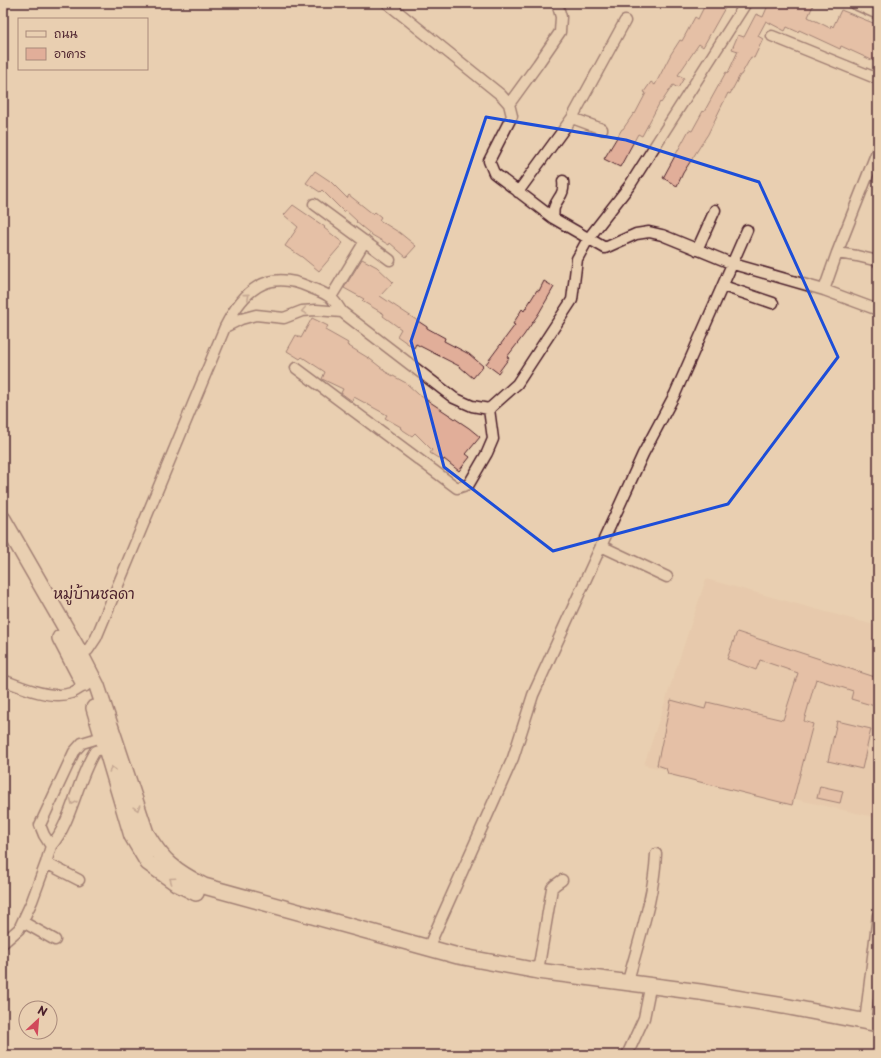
<svg xmlns="http://www.w3.org/2000/svg" width="881" height="1058" viewBox="0 0 881 1058" font-family="'Playpen Sans','Playpen Sans Thai',sans-serif">
  <rect width="100%" height="100%" fill="#e9cfb1"/>
  <filter id="ink" filterUnits="userSpaceOnUse"><feTurbulence type="fractalNoise" baseFrequency=".025" numOctaves="2"/><feDisplacementMap in="SourceGraphic" scale="8" xChannelSelector="R" yChannelSelector="G"/><feConvolveMatrix kernelMatrix="1 2 1 2 8 2 1 2 1" color-interpolation-filters="sRGB"/></filter>
  <g filter="url(#ink)">
    <path fill="#e4c2a7" d="M 706,579 L 878,626 L 878,818 L 644,765 Z"/>
    <path fill="#e1ae99" stroke="#4a1f2b" d="M 706,3 L 721,3 L 726,6 L 703,47 L 699,44 L 678,75 L 684,78 L 678,88 L 673,85 L 661,103 L 660,102 L 642,136 L 638,134 L 620,167 L 604,159 L 622,129 L 623,129 L 634,113 L 635,114 L 646,93 L 644,92 L 651,82 L 655,85 L 671,54 L 680,40 L 682,41 L 695,17 L 698,19 Z
      M 769,3 L 814,3 L 808,17 L 830,28 L 831,25 L 833,27 L 841,10 L 878,25 L 878,63 L 841,46 L 840,49 L 799,30 L 798,32 L 787,27 L 785,31 L 766,21 L 758,36 L 763,39 L 754,58 L 751,57 L 741,75 L 740,75 L 730,94 L 728,93 L 708,134 L 683,173 L 677,186 L 663,178 L 689,130 L 692,131 L 703,111 L 704,112 L 726,72 L 728,73 L 738,51 L 732,49 L 738,35 L 744,37 L 756,14 L 763,17 Z
      M 315,171 L 330,181 L 347,198 L 349,195 L 373,214 L 375,212 L 381,217 L 379,220 L 400,233 L 416,246 L 406,257 L 390,243 L 389,245 L 372,235 L 356,222 L 357,221 L 345,210 L 344,212 L 322,190 L 320,192 L 306,183 Z
      M 293,205 L 325,227 L 324,228 L 343,243 L 319,271 L 302,257 L 285,246 L 298,227 L 284,215 Z
      M 362,259 L 377,267 L 393,282 L 380,296 L 427,327 L 427,328 L 445,338 L 444,341 L 469,354 L 483,366 L 473,378 L 459,366 L 416,344 L 414,348 L 397,336 L 401,329 L 383,316 L 384,314 L 362,301 L 364,299 L 344,288 Z
      M 544,281 L 554,287 L 539,313 L 524,335 L 507,357 L 509,358 L 498,373 L 486,364 L 515,325 L 513,324 L 522,309 L 524,311 L 537,290 L 539,291 Z
      M 312,318 L 328,326 L 325,330 L 348,343 L 347,345 L 370,359 L 384,370 L 384,371 L 406,383 L 418,394 L 469,428 L 480,437 L 466,454 L 470,457 L 459,471 L 444,459 L 443,461 L 430,453 L 432,450 L 415,433 L 412,436 L 400,428 L 401,427 L 385,418 L 387,415 L 354,397 L 352,401 L 341,393 L 343,389 L 322,379 L 325,372 L 302,357 L 300,359 L 287,351 L 296,335 L 301,338 Z
      M 737,632 L 878,678 L 878,707 L 851,699 L 853,691 L 816,679 L 804,721 L 813,724 L 792,805 L 668,774 L 666,768 L 657,765 L 671,700 L 705,709 L 707,702 L 783,720 L 798,673 L 760,660 L 756,670 L 727,659 Z
      M 837,721 L 871,729 L 862,769 L 828,761 Z
      M 820,786 L 843,791 L 840,803 L 817,798 Z"/>
    <g fill="none" stroke-linecap="round" stroke-linejoin="round">
      <g stroke="#4a1f2b" stroke-width="13">
        <path id="street" d="M 387,3 L 501,95 L 509,104 L 512,116 L 489,161 L 494,173 L 553,218 L 605,248 L 636,234 L 649,232 L 662,235 L 733,264 L 824,290 L 878,310
          M 853,3 L 878,14
          M 772,36 L 878,79
          M 509,104 L 538,64 L 560,32 L 561,17 L 557,3
          M 572,118 L 602,129
          M 518,192 L 572,118 L 625,21
          M 314,204 L 390,260
          M 553,218 C 554,215 553,211 554,208 C 557,197 565,196 563,181
          M 697,250 L 715,210
          M 837,253 L 878,149
          M 723,286 L 773,303
          M 824,290 L 837,253 L 857,256 L 878,261
          M 331,297 L 365,241
          M 225,327 L 241,319 L 256,315 L 284,318 L 302,311 L 316,310 L 342,312
          M 296,368 L 457,488 L 469,484 L 487,453 L 493,439 L 489,409
          M 601,546 L 667,577
          M 80,653 L 88,650 L 96,638 L 225,327 C 243,291 267,268 309,287 C 316,290 326,293 331,298 C 336,302 339,308 342,312 L 454,398 L 472,406 L 489,409 L 517,384 L 572,300 L 577,259 L 588,239 L 630,185 L 746,3
          M 3,680 C 21,687 52,700 71,693 C 76,691 80,688 85,685
          M 102,737 L 82,743 L 74,752 L 40,825 L 44,835 L 51,846 C 72,822 77,779 95,751 L 105,748
          M 46,863 L 79,880
          M 23,922 L 55,940
          M 3,943 L 19,929 L 32,901 L 46,863 L 51,846
          M 428,948 L 513,758 L 533,695 L 643,454 L 675,394 L 747,230
          M 538,971 L 552,888 L 555,885 L 562,880
          M 628,981 C 639,939 654,897 656,854
          M 865,1022 L 878,915
          M 627,1055 L 644,1018 L 649,993"/>
      </g>
      <g stroke="#4a1f2b" stroke-width="18">
        <path id="secondary" d="M 3,519 L 80,653 L 97,686 L 146,833 C 163,862 175,871 204,886 L 458,956 L 538,971 L 700,992 L 784,1006 L 878,1024
          M 60,638 L 84,684
          M 94,708 L 132,836 L 148,863 L 176,883 L 196,893"/>
      </g>
      <use href="#street" stroke="#e9cfb1" stroke-width="10"/>
      <use href="#secondary" stroke="#e9cfb1" stroke-width="15"/>
    </g>
    <defs><path id="oneway-chevron" d="M-2-3.5L2.5 0L-2 3.5" fill="none" stroke-width="1.6" stroke-linecap="round" stroke-linejoin="round"/></defs>
    <g stroke="#9a776e">
      <use href="#oneway-chevron" transform="translate(247 296) rotate(-41)"/>
      <use href="#oneway-chevron" transform="translate(304 311) rotate(169)"/>
      <use href="#oneway-chevron" transform="translate(112 769) rotate(-108)"/>
      <use href="#oneway-chevron" transform="translate(73 802) rotate(112)"/>
      <use href="#oneway-chevron" transform="translate(137 808) rotate(72)"/>
      <use href="#oneway-chevron" transform="translate(172 880) rotate(-145)"/>
    </g>
  </g>
  <path d="M0 0H881V1058H0ZM 486,117 L 626,140 L 759,182 L 838,357 L 728,504 L 553,551 L 444,467 L 411,341 Z" fill="#e9cfb1" fill-opacity=".55" fill-rule="evenodd"/>
  <path fill="none" stroke="#1d4ed8" stroke-width="3" stroke-linejoin="round" d="M 486,117 L 626,140 L 759,182 L 838,357 L 728,504 L 553,551 L 444,467 L 411,341 Z"/>
  <g text-anchor="middle" stroke-width="4" stroke-linejoin="round" paint-order="stroke">
    <g font-size="15" fill="#4a1f2b" stroke="#e9cfb1">
      <text x="94" y="599">หมู่บ้านชลดา</text>
    </g>
  </g>
  <rect width="881" height="1058" fill="none" stroke="#e9cfb1" stroke-width="16"/>
  <rect x="8" y="8" width="865" height="1042" fill="none" stroke="#4a1f2b" stroke-width="1.5" filter="url(#ink)"/>
  <rect x="18" y="18" width="130" height="52" fill="#e9cfb1" stroke="#a9897b"/>
  <rect x="26" y="31" width="20" height="6" fill="#e9cfb1" stroke="#a9897b"/>
  <text x="54" y="38" font-size="12" fill="#4a1f2b">ถนน</text>
  <rect x="26" y="48" width="20" height="12" fill="#e1ae99" stroke="#a9897b"/>
  <text x="54" y="58" font-size="12" fill="#4a1f2b">อาคาร</text>
  <g transform="translate(38 1020) rotate(26)"><circle r="19" fill="#e9cfb1" stroke="#a9897b"/>
  <path d="M0-3L7 15L0 10L-7 15Z" fill="#d1495b"/>
  <text y="-6" font-size="11" font-weight="bold" text-anchor="middle" fill="#4a1f2b">N</text>
  </g>
</svg>
